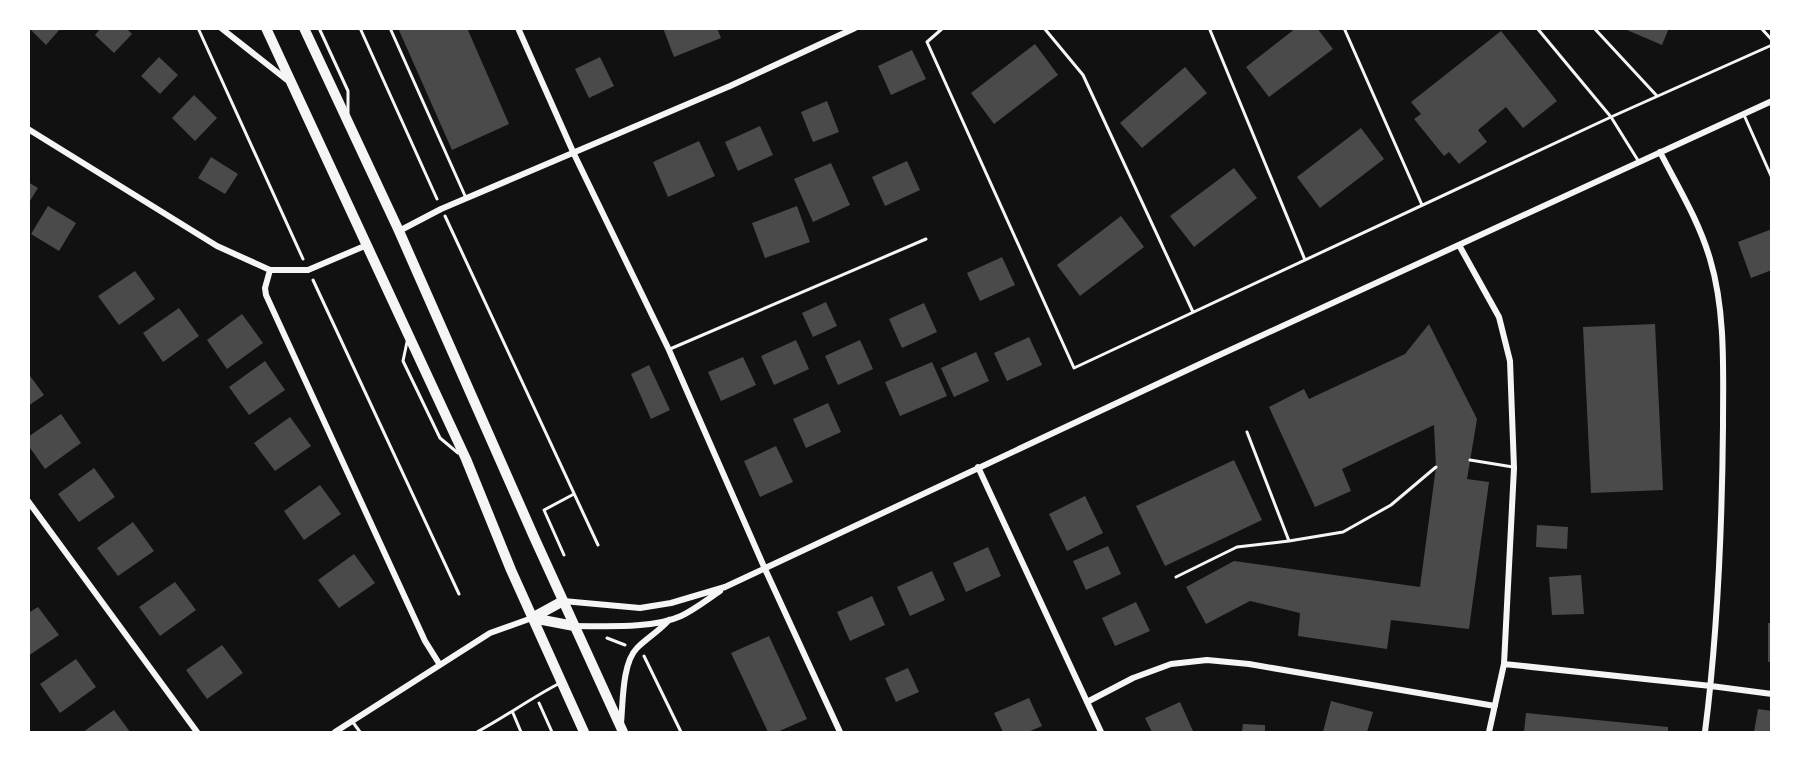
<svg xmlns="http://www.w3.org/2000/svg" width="1800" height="761" viewBox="0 0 1800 761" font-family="'Roboto Condensed',sans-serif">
  <rect width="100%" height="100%" fill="#111"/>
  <path fill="#4a4a4a" d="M 29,28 L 61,28 L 46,45 Z
    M 101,28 L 126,28 L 132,34 L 114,53 L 95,35 Z
    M 398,28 L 467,28 L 509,124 L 452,150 Z
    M 663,28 L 717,28 L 721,38 L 674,57 Z
    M 1296,28 L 1317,28 L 1333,49 L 1269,97 L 1246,67 Z
    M 1627,28 L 1669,28 L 1662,45 L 1627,30 Z
    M 1501,31 L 1557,101 L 1523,128 L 1506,107 L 1478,130 L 1487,142 L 1459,164 L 1449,152 L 1444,156 L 1414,119 L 1421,114 L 1411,102 Z
    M 1035,44 L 1058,75 L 994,124 L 971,93 Z
    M 912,50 L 926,79 L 891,95 L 878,66 Z
    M 159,57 L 178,75 L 160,94 L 141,76 Z
    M 600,57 L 614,86 L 589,98 L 575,69 Z
    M 1185,67 L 1207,93 L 1142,148 L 1120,123 Z
    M 194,95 L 217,118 L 195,141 L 172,118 Z
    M 827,101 L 839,132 L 813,142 L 801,112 Z
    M 760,126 L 773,155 L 738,171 L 725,142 Z
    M 1361,128 L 1384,159 L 1320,208 L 1297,177 Z
    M 699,141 L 715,176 L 668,197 L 653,162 Z
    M 211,157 L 238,174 L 225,194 L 198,178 Z
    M 907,161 L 920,190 L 885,206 L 872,177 Z
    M 831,163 L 850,205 L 813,222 L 794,179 Z
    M 1234,168 L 1257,198 L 1194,247 L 1170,216 Z
    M 28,182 L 38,188 L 28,204 Z
    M 48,206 L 76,223 L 59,251 L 31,234 Z
    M 797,206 L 810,242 L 765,258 L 752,223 Z
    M 1121,216 L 1144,247 L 1080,296 L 1057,265 Z
    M 1772,229 L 1772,270 L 1751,278 L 1738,242 Z
    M 1002,257 L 1015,285 L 980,301 L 967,273 Z
    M 135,271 L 155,299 L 119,325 L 98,296 Z
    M 826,302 L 837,326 L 813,337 L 802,313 Z
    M 924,303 L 937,332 L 902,348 L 889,319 Z
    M 179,308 L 199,336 L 163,362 L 143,333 Z
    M 242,314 L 263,343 L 227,369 L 207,340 Z
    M 1429,324 L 1477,419 L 1467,479 L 1489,482 L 1469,629 L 1391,620 L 1387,649 L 1298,636 L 1300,613 L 1250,601 L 1206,624 L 1186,587 L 1234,561 L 1420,587 L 1436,467 L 1434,425 L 1342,469 L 1351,491 L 1315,507 L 1269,407 L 1304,389 L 1309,399 L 1405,354 Z
    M 1655,324 L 1663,490 L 1591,493 L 1583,327 Z
    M 1029,337 L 1042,365 L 1007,381 L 994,353 Z
    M 796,340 L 809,369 L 774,385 L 761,356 Z
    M 860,340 L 873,369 L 838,385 L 825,356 Z
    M 976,352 L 989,381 L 954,397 L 941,368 Z
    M 743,357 L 756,385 L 721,401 L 708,372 Z
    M 265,361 L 285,390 L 249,415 L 229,387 Z
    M 932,362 L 947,396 L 900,416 L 885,382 Z
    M 649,365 L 670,410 L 651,419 L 631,374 Z
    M 28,373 L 44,395 L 28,406 Z
    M 828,403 L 841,432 L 806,448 L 793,419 Z
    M 61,414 L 81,443 L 45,469 L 28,445 L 28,437 Z
    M 290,417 L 311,446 L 275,471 L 254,443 Z
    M 776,446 L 793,482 L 760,497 L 744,461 Z
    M 1234,460 L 1262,520 L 1165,566 L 1136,506 Z
    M 94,468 L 115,497 L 79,522 L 58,494 Z
    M 320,485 L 341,514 L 304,540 L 284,511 Z
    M 1085,496 L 1103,533 L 1067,551 L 1049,514 Z
    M 133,522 L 154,551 L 118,576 L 97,548 Z
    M 1537,525 L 1568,527 L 1567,549 L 1536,547 Z
    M 1108,546 L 1121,574 L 1086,590 L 1073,561 Z
    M 988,547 L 1001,576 L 966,592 L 953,563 Z
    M 354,554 L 375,583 L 339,608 L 318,580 Z
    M 932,571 L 945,600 L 910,616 L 897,587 Z
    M 1581,575 L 1584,614 L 1552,615 L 1549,577 Z
    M 175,582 L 196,610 L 160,636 L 139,607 Z
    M 872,596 L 885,625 L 850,641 L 837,612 Z
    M 1136,602 L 1150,631 L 1115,646 L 1102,618 Z
    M 38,607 L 59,635 L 28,656 L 28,613 Z
    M 1768,623 L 1772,623 L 1772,662 L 1768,662 Z
    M 769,636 L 807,719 L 777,732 L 768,732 L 731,653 Z
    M 222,645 L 243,673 L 207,699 L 186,670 Z
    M 76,659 L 96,687 L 60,713 L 40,684 Z
    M 908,668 L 919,692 L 896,702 L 885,678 Z
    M 1029,698 L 1042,726 L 1028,732 L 1003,732 L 994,713 Z
    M 1331,701 L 1373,712 L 1367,732 L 1323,732 Z
    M 1180,702 L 1193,731 L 1152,732 L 1145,718 Z
    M 1758,709 L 1772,711 L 1772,732 L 1754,732 Z
    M 114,710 L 130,732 L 83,732 Z
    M 1526,713 L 1668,727 L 1668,732 L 1524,732 Z
    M 1243,724 L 1265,725 L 1265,732 L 1242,732 Z"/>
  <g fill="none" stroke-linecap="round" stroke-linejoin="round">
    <path stroke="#f5f5f5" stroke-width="3" d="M 198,28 L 303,259
      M 360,28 L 437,199
      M 445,216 L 598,545
      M 313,280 L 459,594
      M 564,555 L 544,510 L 574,494
      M 607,638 L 625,645
      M 644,656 L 681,732
      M 539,703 L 552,732"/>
    <path stroke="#f5f5f5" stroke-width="3" d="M 319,28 L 348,91 L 348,113
      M 390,28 L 466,198
      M 943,28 L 927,42 L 1074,368 L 1611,117 L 1772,45
      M 1044,28 L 1083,75 L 1193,312
      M 1344,28 L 1422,205
      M 1537,28 L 1611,117 L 1639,162
      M 1594,28 L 1657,96
      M 1761,28 L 1772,40
      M 1210,30 L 1305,260
      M 1744,115 L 1772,178
      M 407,342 L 403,361 L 440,438 L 458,453
      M 670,349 L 926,239
      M 1247,432 L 1289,541 L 1343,532 L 1391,505 L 1436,467
      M 1470,460 L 1513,467
      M 1176,577 L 1237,547 L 1289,541
      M 513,713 L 521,732
      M 352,721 L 360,732
      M 477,732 C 505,717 531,698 560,683"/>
    <path stroke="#f5f5f5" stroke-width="6" d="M 221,28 L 287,80
      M 518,28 L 574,154 L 669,350 L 765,569 L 840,732
      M 28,129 L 217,246 L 270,270 L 308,270 L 367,245
      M 1660,152 C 1678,187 1699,221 1710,259 C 1726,312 1723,373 1723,427 C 1722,529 1718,631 1705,732
      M 399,231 L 441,209 L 730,86 L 855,28
      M 1459,245 L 1499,317 L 1510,361 L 1514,468 L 1504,664 L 1489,732
      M 270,270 L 265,288 L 266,295 L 425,641 L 440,665
      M 978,467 L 1101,732
      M 28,501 L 197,732
      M 563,601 L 640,608 L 671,603 L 725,587 L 1215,357 L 1772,101
      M 574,626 C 605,626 653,629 681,616 C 694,610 708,599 720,591
      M 1504,664 L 1711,686 L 1772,694
      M 1087,702 L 1133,678 L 1171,664 L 1207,660 L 1249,664 L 1495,706
      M 621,723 C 623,703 622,663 637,648 C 647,638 658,632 669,620
      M 335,732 L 490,633 L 532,618"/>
    <path stroke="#f5f5f5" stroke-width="10" d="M 266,28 L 466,459 L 511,570 L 584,732
      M 304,28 L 399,231 L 534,537 L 623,732
      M 532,618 L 574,626
      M 532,618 L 563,601"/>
  </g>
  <rect width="1800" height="761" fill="none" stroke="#ffffff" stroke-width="60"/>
</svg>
